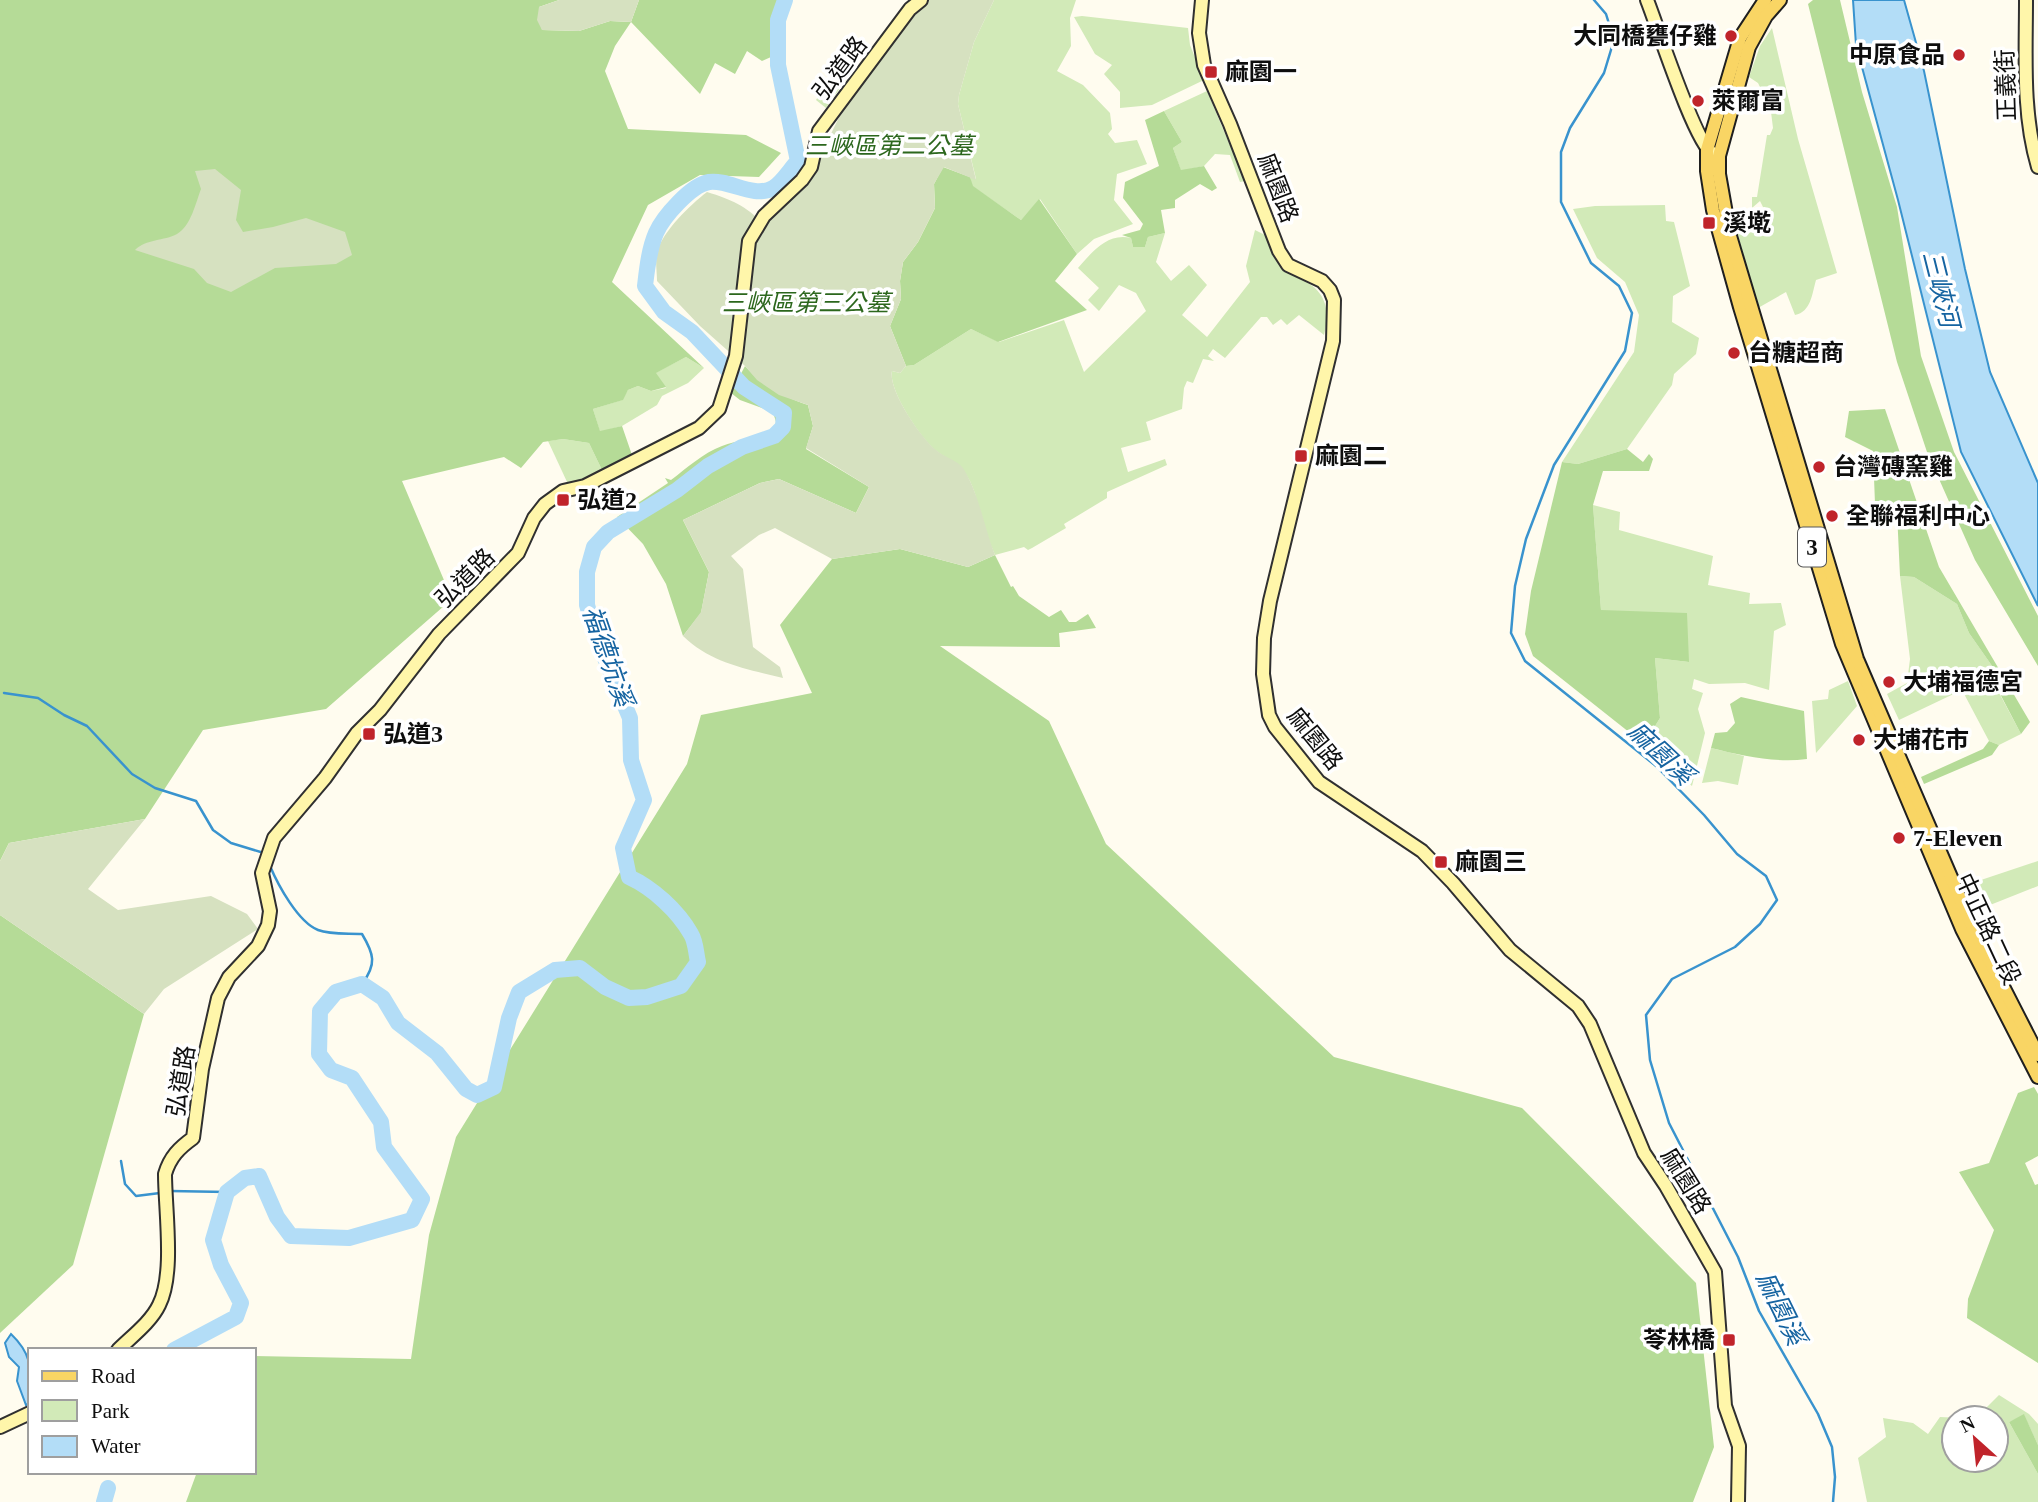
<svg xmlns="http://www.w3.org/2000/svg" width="2038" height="1502" font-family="'Times New Roman','Noto Sans TC',serif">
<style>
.green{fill:#d2eab8}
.forest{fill:#b5db97}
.cemetery{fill:#d6e1c0}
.water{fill:#b3ddf7;stroke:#3993ce;stroke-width:2}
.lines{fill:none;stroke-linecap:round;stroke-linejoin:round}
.stream{stroke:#3993ce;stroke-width:2.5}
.river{stroke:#b3ddf7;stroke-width:16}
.secondary-casing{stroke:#303030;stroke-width:16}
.primary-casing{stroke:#1f1f1f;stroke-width:16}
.secondary{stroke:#fff6aa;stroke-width:12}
.primary{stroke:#f9d564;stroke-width:12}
.poi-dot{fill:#c0242b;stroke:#fff;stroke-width:2.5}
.labels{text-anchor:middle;stroke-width:7;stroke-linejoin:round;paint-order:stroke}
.shield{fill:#fff;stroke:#565656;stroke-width:2}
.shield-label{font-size:23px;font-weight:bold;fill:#0e0e0e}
.poi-label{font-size:24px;font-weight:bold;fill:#0e0e0e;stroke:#fff;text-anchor:start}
.street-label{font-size:24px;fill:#0e0e0e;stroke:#fff}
.park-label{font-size:24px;font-style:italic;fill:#2c671d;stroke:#fff}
.water-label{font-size:26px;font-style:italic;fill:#1664a1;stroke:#fff}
</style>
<rect width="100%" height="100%" fill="#fffcef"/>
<g class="green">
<polygon points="994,0 1076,0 1070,18 1071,46 1057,71 1083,85 1110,113 1112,129 1108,134 1115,143 1137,140 1147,164 1117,174 1114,200 1133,224 1094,239 1077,254 1040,199 1021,220 972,186 970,177 976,179 958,104 959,95 974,42"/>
<polygon points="1082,16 1188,28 1190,45 1204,80 1152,105 1120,108 1120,92 1104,74 1112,65 1095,54 1074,17"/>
<path d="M 1772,28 L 1798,139 L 1837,273 L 1816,280 C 1812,294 1811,312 1795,315 L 1786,292 L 1758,308 L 1735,224 L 1750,229 L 1757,226 L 1764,209 L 1760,201 L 1752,208 L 1752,197 L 1757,197 L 1767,135 L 1770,135 L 1773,128 L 1771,112 L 1760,105 L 1758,95 L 1761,89 L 1758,83 L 1749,77 L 1760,46 Z"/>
<polygon points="845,54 857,64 826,108 816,100"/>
<polygon points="1207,91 1245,181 1240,182 1230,155 1215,154 1204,166 1181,171 1173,148 1182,142 1164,111"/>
<polygon points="1665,205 1666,221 1674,222 1690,286 1673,296 1672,322 1699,338 1696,354 1674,374 1672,385 1627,449 1578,464 1562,462 1634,352 1639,315 1625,282 1597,258 1573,209 1595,206"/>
<path d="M 1255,230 L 1265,235 L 1283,271 C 1316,283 1334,297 1324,335 L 1299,315 L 1287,325 L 1281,319 L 1273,325 L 1267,317 L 1261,317 L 1225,358 L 1213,349 L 1208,356 L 1214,361 L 1203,359 L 1193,383 L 1187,381 L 1184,388 L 1182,409 L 1146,422 L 1151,440 L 1121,448 L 1128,472 L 1165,459 L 1167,465 L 1107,492 L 1107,498 L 1064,524 L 1066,528 L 1032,548 L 1028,550 L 1024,547 L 995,555 C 991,545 986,535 983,524 C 978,508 976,488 965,473 C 957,462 945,458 935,450 C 920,437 888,390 892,371 L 900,373 L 906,366 L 914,365 L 971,329 L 999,342 L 1064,320 L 1084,372 L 1146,311 L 1136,293 L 1119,285 L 1099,311 L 1088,300 L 1099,288 L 1078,268 C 1092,252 1108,232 1131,238 L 1133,247 L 1145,247 L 1148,237 L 1165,233 L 1156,262 L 1171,281 L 1189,265 L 1207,285 L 1182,315 L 1207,337 L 1250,282 L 1246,266 Z"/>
<polygon points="686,357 704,368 688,383 662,396 657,405 622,426 600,432 593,409 622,400 628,390 638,386 651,391 666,388 655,373"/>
<polygon points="563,439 589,443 602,470 586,479 568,484 548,441"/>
<polygon points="1593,505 1620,512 1619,530 1713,556 1708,585 1750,593 1749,604 1781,603 1786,625 1774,631 1769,690 1745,683 1709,684 1694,679 1692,689 1703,693 1698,709 1705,733 1692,786 1644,744 1660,718 1655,658 1689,662 1601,610"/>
<polygon points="1900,576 1914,577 1957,604 1969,633 1997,673 1997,689 2021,734 1999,745 1989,741 1962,690 1899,720 1887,694 1907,683 1910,659"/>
<polygon points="1848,681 1857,706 1816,753 1812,701 1828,699 1829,690"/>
<polygon points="1711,748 1744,756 1738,785 1718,781 1702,783"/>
<polygon points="2038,861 2038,886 1975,911 1966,885"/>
<polygon points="1999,1395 2029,1414 2038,1424 2038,1445 2024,1415 2009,1422 2038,1474 2038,1502 1867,1502 1858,1458 1886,1437 1883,1418 1913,1423 1928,1434 1940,1417 1961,1418 1954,1418 1954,1460 1996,1460 1996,1418 1976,1418"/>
</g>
<g class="forest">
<polygon points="0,0 559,0 539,7 542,30 579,31 610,21 631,22 639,0 778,0 771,17 771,57 762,61 747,51 735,74 715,63 700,94 631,22 615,46 605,71 628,129 746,135 781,153 759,177 700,175 648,205 612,282 704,368 686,357 656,373 666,387 651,391 638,386 628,390 623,400 593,409 600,431 622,426 632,455 602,470 589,443 563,439 543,442 521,468 504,457 402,481 452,599 326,709 203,730 145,819 9,843 0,861"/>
<polygon points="1813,0 1840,0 1862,92 1897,207 1921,356 1954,452 2038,616 2038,666 1975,560 1927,452 1897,362 1808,4"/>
<polygon points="1164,111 1182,142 1173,148 1181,170 1204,166 1217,188 1212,191 1200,184 1175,200 1175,208 1161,210 1165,233 1148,237 1145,247 1133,247 1131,238 1122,235 1140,230 1143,224 1123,198 1125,182 1159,166 1145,120"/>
<polygon points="943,167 970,177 973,186 1021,220 1039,199 1077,254 1055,281 1087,310 998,342 971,329 914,365 906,366 890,326 901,299 900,281 903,262 918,242 935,208 934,184"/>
<path d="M 745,366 C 763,387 782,396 808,405 L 813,426 L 806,449 L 869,487 L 856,513 L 779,479 L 760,483 L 683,520 L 709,572 L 701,613 L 683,636 L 666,584 L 643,544 L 617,517 L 668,483 L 665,478 L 671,480 C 687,468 703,453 722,446 C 741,439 755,441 774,429 L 776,422 L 773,412 L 740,400 L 731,393 Z"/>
<polygon points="1885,409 1939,567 2030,722 2021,734 1997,688 1997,673 1969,633 1957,604 1914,577 1900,576 1897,512 1875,504 1873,451 1845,437 1849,411"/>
<polygon points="1627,449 1643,462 1649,454 1653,459 1649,471 1603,471 1593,505 1601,610 1687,613 1689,662 1655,658 1660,718 1644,744 1533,656 1525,634 1531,591 1562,462 1578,464"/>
<polygon points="900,549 968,567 995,555 1011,587 1013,586 1019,596 1049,617 1061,610 1069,622 1076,622 1088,614 1096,628 1059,633 1060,647 940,646 1049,721 1106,844 1334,1057 1522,1108 1696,1283 1714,1447 1693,1502 186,1502 197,1472 254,1472 254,1356 411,1359 429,1235 456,1137 687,764 701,715 812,693 780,625 832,559"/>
<path d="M 1741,697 L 1804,711 L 1807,759 C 1775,763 1743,756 1711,748 L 1715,733 L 1727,732 L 1735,723 L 1730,704 Z"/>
<polygon points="1989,741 1999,745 1992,755 1924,784 1921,777 1983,749"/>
<polygon points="0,915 144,1014 73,1265 0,1333"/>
<polygon points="2034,1087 2038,1094 2038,1156 2025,1163 2035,1185 2038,1184 2038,1363 1967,1318 1968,1299 1994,1230 1959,1172 1989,1163 2018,1093"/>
<polygon points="2024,1414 2038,1445 2038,1474 2009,1422"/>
</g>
<g class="cemetery">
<polygon points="559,0 639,0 631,22 610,21 579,31 542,30 537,20 539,7"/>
<path d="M 927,0 L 994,0 L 974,42 L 959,95 L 958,104 L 976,180 L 944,167 L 934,184 L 935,208 L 918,242 L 903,262 L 900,281 L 901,299 L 890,326 L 906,366 L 900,373 L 892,371 C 888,390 921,438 936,450 C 944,457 957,460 963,468 C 979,493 984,527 995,555 L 968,567 L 900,549 L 832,559 L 775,528 L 759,535 L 731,556 L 743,569 L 753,647 L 780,667 L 783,678 C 746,669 711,663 683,636 L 701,612 L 709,572 L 683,520 L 760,483 L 779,479 L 856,513 L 869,487 L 806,448 L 813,426 L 808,405 L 779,395 L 757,380 L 745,366 L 700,326 L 657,281 C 657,272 655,260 657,252 C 663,231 690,205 707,192 C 733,200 746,206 766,226 L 771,216 L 806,185 L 845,105 Z"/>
<path d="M 215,169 L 241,190 L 236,220 L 243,232 L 273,227 L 306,218 L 345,232 L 352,255 L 336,264 L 275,268 L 231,292 L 207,283 L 194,269 L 135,250 C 146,239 164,241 177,234 C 191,226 196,202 201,189 L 195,171 Z"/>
<polygon points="145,819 88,889 118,910 211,896 247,914 258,929 164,989 144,1014 0,915 0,861 9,843"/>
</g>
<g class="water">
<polygon points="1853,0 1904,0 1924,71 1965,269 1990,372 2038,483 2038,606 1961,452 1898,200 1856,45"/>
<path d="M 11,1334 C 35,1357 30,1372 30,1403 L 26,1405 L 17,1381 L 19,1367 L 9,1357 L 5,1343 Z"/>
</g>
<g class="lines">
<g class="stream">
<polyline points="1594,0 1606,14 1614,40 1604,73 1570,128 1561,152 1561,202 1591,263 1619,286 1632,313 1625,351 1554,465 1526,539 1515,586 1511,633 1525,661 1656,766 1704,815 1737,854 1766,876 1777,900 1760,924 1735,947 1672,979 1646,1015 1650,1060 1669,1123 1738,1257 1759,1311 1818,1414 1832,1447 1835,1477 1833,1502"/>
<polyline points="4,693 38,698 64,715 87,726 132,774 155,788 196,801 213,830 231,843 264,853"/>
<path d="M 270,866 C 278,885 298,922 318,930 C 331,935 348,933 362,934 C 374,954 377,964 362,984"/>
<polyline points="121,1161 125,1184 136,1196 160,1193"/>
<polyline points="170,1191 227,1192"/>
</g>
<g class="river">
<path d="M 174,1350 L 236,1317 L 241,1303 L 221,1265 L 213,1240 L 227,1192 L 245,1178 L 259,1176 L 277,1217 L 291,1236 L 349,1238 L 412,1220 L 422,1199 L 384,1147 L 381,1122 L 352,1078 L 331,1070 L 319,1054 L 320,1011 L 336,992 L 362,984 L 383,998 L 398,1023 L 437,1053 L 466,1089 L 477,1095 L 494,1087 L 509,1018 L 519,992 L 555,970 L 580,968 L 605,987 L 629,998 L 647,997 L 681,986 L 698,962 C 696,954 696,942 691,934 C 678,911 653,888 629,877 L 623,848 L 644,800 L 631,760 L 630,718 L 597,639 L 587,605 L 587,572 L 594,547 L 608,532 L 677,490 L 708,466 L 742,447 L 774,436 L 783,427 L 784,413 L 744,387 L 692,332 L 664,312 L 645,286 C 647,269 649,249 656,233 C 663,217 691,185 709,182 C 729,179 753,199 773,188 C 782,183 791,168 798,161 L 778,65 L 778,20 L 785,0"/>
<polyline points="104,1502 108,1488"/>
</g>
<g class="secondary-casing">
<g id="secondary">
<polyline points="1202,0 1199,33 1204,65 1230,124 1279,251 1288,265 1322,281 1330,290 1334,300 1333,341 1270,601 1264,638 1263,674 1269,715 1275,727 1319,782 1422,851 1453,883 1510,950 1578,1006 1590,1024 1644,1153 1666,1186 1715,1272 1725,1406 1739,1446 1738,1502"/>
<path d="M 1647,0 C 1657,25 1695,143 1712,153"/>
<path d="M 2026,0 C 2026,56 2022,113 2038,167"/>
<path d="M 118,1350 C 131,1337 151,1322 159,1305 C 175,1274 165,1210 165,1174 C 170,1157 179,1148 193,1138 L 202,1069 L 218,998 L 229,977 L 258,946 L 268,925 L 270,911 L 262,873 L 274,838 L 325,778 L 357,733 L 380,710 L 439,634 L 518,553 L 534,518 L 545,504 L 563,491 L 585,486 L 699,428 L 719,409 L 736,356 L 749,241 L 764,216 L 802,180 L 811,167 L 819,131 L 910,9 L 921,0"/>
<polyline points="0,1427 30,1413"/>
</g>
</g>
<g class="primary-casing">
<g id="primary">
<polyline points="1765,0 1740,38 1707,150 1707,171 1713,210 1740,307 1842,644 1962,929 2038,1077"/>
<polyline points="1780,0 1766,16 1749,47 1719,156 1719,174 1730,236 1857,659 1972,926 2038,1055"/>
</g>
</g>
<use href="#secondary" class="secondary"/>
<use href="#primary" class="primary"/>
</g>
<g class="poi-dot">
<circle cx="1731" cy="36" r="7"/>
<circle cx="1959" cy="55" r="7"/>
<rect x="1204" y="65" width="14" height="14" rx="3.5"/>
<circle cx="1698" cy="101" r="7"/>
<rect x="1702" y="216" width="14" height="14" rx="3.5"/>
<circle cx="1734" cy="353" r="7"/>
<rect x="1294" y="449" width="14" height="14" rx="3.5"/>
<circle cx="1819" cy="467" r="7"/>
<rect x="556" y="493" width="14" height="14" rx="3.5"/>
<circle cx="1832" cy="516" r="7"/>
<circle cx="1889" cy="682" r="7"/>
<rect x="362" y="727" width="14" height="14" rx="3.5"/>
<circle cx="1859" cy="740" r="7"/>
<circle cx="1899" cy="838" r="7"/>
<rect x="1434" y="855" width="14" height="14" rx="3.5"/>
<rect x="1722" y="1333" width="14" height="14" rx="3.5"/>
</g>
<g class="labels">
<rect class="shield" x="1798" y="527.5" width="28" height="39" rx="5"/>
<g class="shield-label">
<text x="1812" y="555">3</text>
</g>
<g class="poi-label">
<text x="1717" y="44" text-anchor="end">大同橋甕仔雞</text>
<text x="1945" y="63" text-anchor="end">中原食品</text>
<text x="1225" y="80">麻園一</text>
<text x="1712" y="109">萊爾富</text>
<text x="1723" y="231">溪墘</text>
<text x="1748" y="361">台糖超商</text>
<text x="1315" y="464">麻園二</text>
<text x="1833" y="475">台灣磚窯雞</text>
<text x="577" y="508">弘道2</text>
<text x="1846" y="524">全聯福利中心</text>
<text x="1903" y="690">大埔福德宮</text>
<text x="383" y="742">弘道3</text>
<text x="1873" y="748">大埔花市</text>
<text x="1913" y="846">7-Eleven</text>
<text x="1455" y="870">麻園三</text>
<text x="1715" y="1348" text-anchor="end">苓林橋</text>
</g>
<g class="street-label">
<text transform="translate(840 68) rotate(-53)" y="8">弘道路</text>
<text transform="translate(2006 85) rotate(-92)" y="8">正義街</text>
<text transform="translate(1278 188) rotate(69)" y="8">麻園路</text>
<text transform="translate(465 578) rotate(-45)" y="8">弘道路</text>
<text transform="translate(1315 739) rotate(51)" y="8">麻園路</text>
<text transform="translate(1988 929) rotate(65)" y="8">中正路二段</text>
<text transform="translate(181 1081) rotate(-81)" y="8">弘道路</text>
<text transform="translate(1686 1181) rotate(58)" y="8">麻園路</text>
</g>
<g class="park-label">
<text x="889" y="154">三峽區第二公墓</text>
<text x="806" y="311">三峽區第三公墓</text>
</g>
<g class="water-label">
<text transform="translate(1941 289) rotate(76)" y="9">三峽河</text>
<text transform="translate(608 656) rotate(71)" y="9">福德坑溪</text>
<text transform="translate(1661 753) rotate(43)" y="9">麻園溪</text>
<text transform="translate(1781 1308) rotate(64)" y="9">麻園溪</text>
</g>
</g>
<rect x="28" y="1348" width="228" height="126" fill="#ffffff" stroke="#9f9f9f" stroke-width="2"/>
<rect x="42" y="1371" width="35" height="10" fill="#f9d564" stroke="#9f9f9f" stroke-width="2"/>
<text x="91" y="1383" font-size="21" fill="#0e0e0e">Road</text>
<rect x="42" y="1400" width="35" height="21" fill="#d2eab8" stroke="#9f9f9f" stroke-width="2"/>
<text x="91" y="1418" font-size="21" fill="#0e0e0e">Park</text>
<rect x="42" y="1436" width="35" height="21" fill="#b3ddf7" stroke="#9f9f9f" stroke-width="2"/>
<text x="91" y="1453" font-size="21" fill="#0e0e0e">Water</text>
<g transform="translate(1975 1439) rotate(333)"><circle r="33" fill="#ffffff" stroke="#9f9f9f" stroke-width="2"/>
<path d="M0-5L12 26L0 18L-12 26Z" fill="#c0242b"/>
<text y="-10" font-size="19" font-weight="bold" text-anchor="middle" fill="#0e0e0e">N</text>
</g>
</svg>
